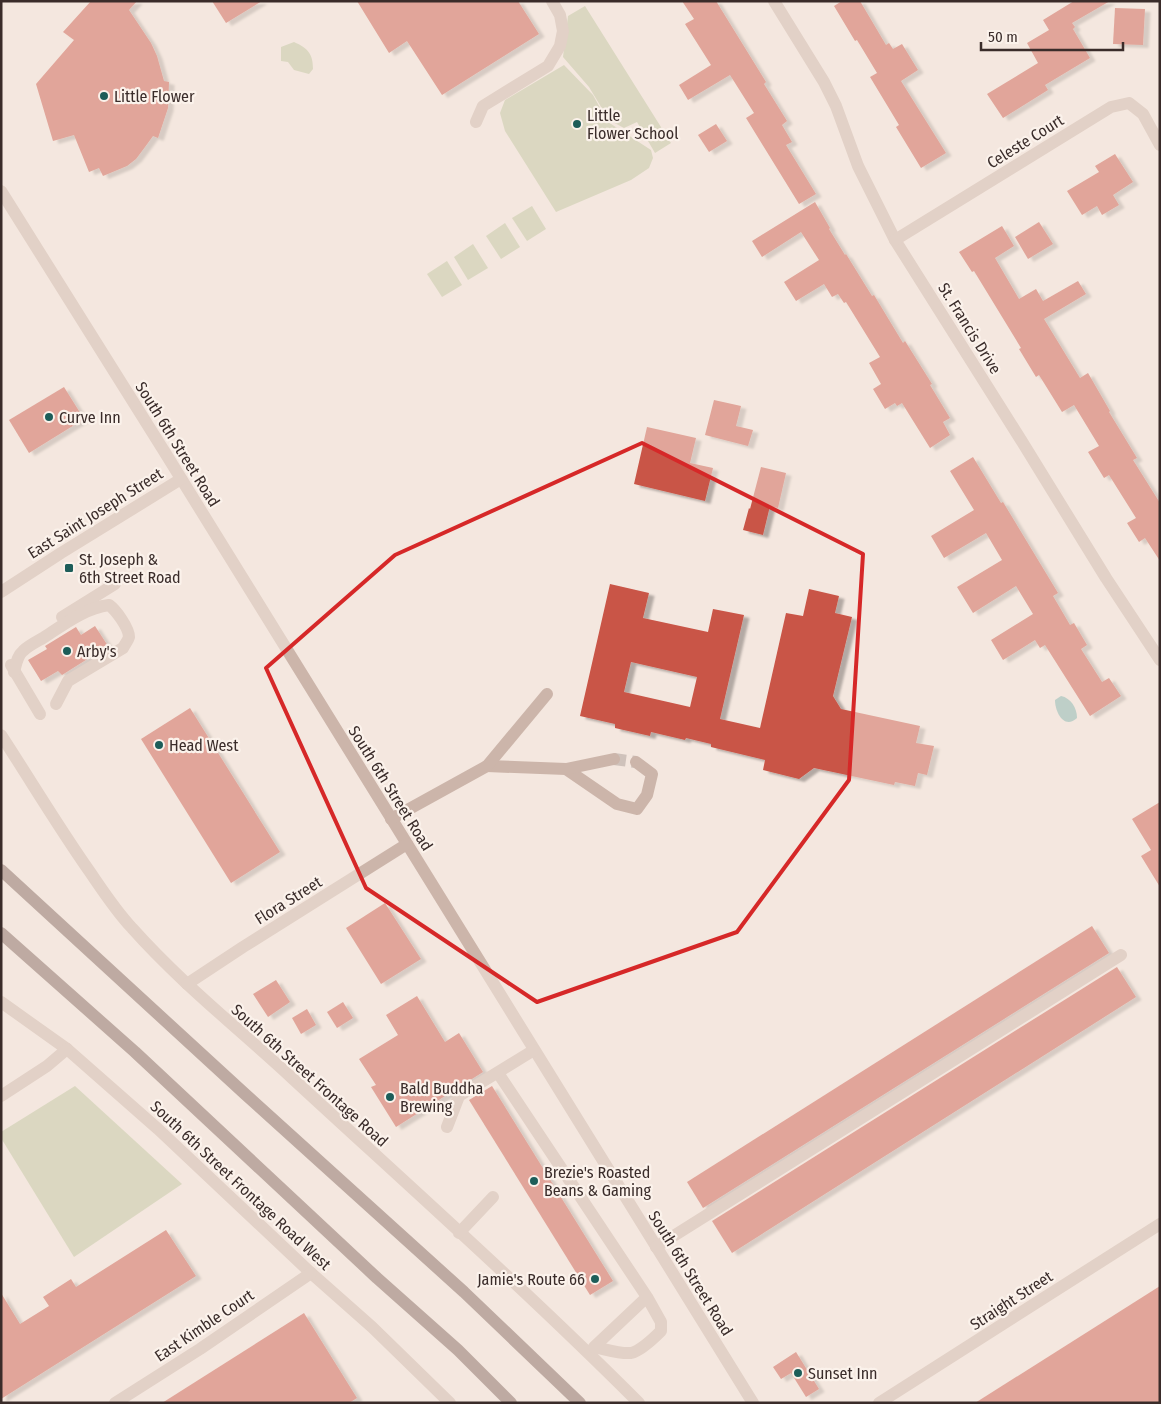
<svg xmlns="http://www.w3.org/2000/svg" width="1161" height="1404" font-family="'Fira Sans Condensed',sans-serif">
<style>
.green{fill:#bcc49e}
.water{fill:#7cb2ad}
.building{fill:#c95547;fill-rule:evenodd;filter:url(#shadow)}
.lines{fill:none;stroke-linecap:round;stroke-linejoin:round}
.minor-tunnel{stroke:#cfc2bb;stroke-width:12;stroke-dasharray:12 6;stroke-linecap:butt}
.minor{stroke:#ccb5aa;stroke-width:12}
.major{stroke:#7c615a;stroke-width:12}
.marked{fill:none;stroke:#d62828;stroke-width:4;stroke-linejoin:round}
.poi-dot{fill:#1d5d59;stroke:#fbf2eb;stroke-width:2}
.labels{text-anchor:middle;stroke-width:4.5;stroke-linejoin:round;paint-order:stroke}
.poi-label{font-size:16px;fill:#3a2c2a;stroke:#fbf2eb;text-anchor:start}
.street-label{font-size:16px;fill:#3a2c2a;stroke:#fbf2eb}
</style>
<defs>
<filter id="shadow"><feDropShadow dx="5.5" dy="3" stdDeviation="1" flood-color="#0004"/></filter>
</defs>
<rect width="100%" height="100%" fill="#f4e7df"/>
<g class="green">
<polygon points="585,6 671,143 655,153 637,122 624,128 609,120 589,87 563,57 568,16"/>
<path d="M 294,42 C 308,48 313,54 313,69 L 309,74 L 294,70 L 288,62 L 281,61 L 281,47 Z"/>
<polygon points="564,65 593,95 608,122 651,150 653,158 649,168 631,180 556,212 505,131 500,113 505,100"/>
<polygon points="532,206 546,229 527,241 512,218"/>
<polygon points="505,223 520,247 501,259 486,236"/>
<polygon points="473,244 488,268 468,280 454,257"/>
<polygon points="447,261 462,285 442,297 427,274"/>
<polygon points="75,1086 182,1184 74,1257 1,1138 1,1132"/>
</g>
<path class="water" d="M 1061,696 C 1071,698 1077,708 1077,718 C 1064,730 1055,712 1055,700 Z"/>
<g class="building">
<polygon points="91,1 137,1 129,10 151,43 157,56 164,81 169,82 168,108 158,138 153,136 145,147 136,159 127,166 103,176 99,168 89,172 74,135 53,141 36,84 74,40 63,32"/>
<polygon points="212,1 262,1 226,23"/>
<polygon points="357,1 518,1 539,34 442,95 407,41 389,53"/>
<polygon points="682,1 716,1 766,82 764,84 787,121 782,125 792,142 786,145 816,194 799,204 746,118 754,113 730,75 688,100 679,85 711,65 685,24 694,19"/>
<polygon points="842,1 860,1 886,45 889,43 893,49 902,44 918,70 901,81 946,153 921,168 896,127 899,125 870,77 877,73 857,40 855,41 834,6"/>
<polygon points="1074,1 1110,1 1072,23 1075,27 1073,29 1090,58 1045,85 1048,90 1003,118 987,94 1038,63 1027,43 1049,30 1043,20"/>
<polygon points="1115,8 1145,9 1143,45 1113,44"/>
<polygon points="716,124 727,141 709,152 698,135"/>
<polygon points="1115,154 1133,182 1113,195 1119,205 1102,215 1097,206 1082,215 1067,191 1099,172 1095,166"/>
<polygon points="815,202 830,228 829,229 845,255 846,254 872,296 874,295 903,343 905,341 932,384 930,385 950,418 943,422 950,435 930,448 902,403 897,406 895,403 885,409 873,389 881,384 869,363 880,357 846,302 844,303 838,294 832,297 824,284 796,301 784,282 819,260 801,232 762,257 752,241"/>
<polygon points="1039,222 1053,244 1028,259 1015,237"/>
<polygon points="1002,226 1014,246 995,258 1019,299 1036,289 1043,301 1078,281 1086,294 1044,319 1080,378 1088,373 1110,411 1109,412 1137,458 1133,460 1160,503 1160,561 1145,538 1139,542 1127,523 1136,518 1109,475 1104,478 1088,452 1099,446 1074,405 1062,412 1039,375 1036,377 1019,349 1021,348 974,271 972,272 959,252"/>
<polygon points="64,387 84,419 29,453 9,420"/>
<polygon points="714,400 741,406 736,426 753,430 748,446 705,435"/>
<polygon points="647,427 696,438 690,463 713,468 705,501 634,484"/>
<polygon points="973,457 1001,503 1003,502 1058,593 1053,596 1070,625 1074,623 1087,645 1081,649 1102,682 1109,678 1121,696 1090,716 1045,645 1040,648 1035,640 1003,660 991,640 1033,614 1016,586 973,613 957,587 1002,560 986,533 944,558 931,536 974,510 950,471"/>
<polygon points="761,467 786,473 778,508 770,506 763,535 743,530 749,508 750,509"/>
<path d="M 610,584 L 649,593 L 643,618 L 708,632 L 713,609 L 744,615 L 720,719 L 760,728 L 786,613 L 803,616 L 809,589 L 839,596 L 835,613 L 852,617 L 833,696 L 841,709 L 920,726 L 916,743 L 934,746 L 927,775 L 918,773 L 915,786 L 895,782 L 894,785 L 814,768 L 799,779 L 763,770 L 765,760 L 711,747 L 711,744 L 686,738 L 685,740 L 651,732 L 650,736 L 615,728 L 615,724 L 580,716 ZM 631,662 L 697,677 L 690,707 L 624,692 Z"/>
<polygon points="95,626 108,646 62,675 58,671 41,681 28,660 47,649 45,646 76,627 81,635"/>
<polygon points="190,708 280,852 231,883 141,739"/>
<polygon points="1160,802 1160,887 1141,856 1151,850 1132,819"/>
<polygon points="385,903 421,959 381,984 346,928"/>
<polygon points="1092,926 1109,953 703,1208 687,1182"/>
<polygon points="1117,967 1136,997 732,1253 712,1221"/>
<polygon points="276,980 290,1002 268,1017 253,994"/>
<polygon points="417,996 445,1042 459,1033 483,1072 396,1127 371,1087 376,1085 359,1059 398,1035 386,1015"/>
<polygon points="343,1002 353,1018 337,1028 327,1012"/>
<polygon points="307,1009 316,1025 301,1034 292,1018"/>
<polygon points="492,1086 613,1281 590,1295 469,1100"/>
<polygon points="166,1230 196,1276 1,1399 1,1293 20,1324 49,1306 43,1297 71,1279 76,1287"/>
<polygon points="1160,1286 1160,1403 975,1403"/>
<polygon points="304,1313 357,1398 349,1403 162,1403"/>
<polygon points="796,1352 819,1389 806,1397 791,1373 781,1379 773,1367"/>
</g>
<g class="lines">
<polyline class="minor-tunnel" points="614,759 636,762"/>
<g class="minor">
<polyline points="774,1 824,82 836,106 858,166 895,240 1021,440 1106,578 1160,660"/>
<polyline points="476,122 483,106 548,66 560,46 563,31 560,15 552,1"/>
<polyline points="1,191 164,451 753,1403"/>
<polyline points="895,240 1111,107 1129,103 1143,114 1160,145"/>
<polyline points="1,592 61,553 181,479"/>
<polyline points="62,617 115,584"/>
<polyline points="11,665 40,714"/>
<path d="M 14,672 C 16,665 17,656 23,651 C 28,646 36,642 43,638 C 63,625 85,608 109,605 C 116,610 129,628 129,637 C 128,641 125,644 123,648 L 68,681 L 56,704"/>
<path d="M 1,735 C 31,781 59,828 90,872 C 103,891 116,911 132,928 C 181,983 238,1028 292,1078 C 408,1185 527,1291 639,1403"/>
<polyline points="487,766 566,769 617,804 637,809 647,795 652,774 636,762"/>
<polyline points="566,769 614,759"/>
<polyline points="391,819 487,766 547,694"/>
<polyline points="187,984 243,947 407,844"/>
<polyline points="1,1002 67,1049 158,1129 311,1273 372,1327 450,1403"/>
<path d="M 498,1073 L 647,1297 L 661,1322 L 661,1331 C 654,1338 640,1351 631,1353 C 619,1354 605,1349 594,1347 L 647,1297"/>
<polyline points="1,1096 47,1066 67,1049"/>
<polyline points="447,1127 459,1096 534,1050"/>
<polyline points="459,1233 493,1197"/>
<polyline points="656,1247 1121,955"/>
<polyline points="115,1403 200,1349 311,1273"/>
<polyline points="879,1403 1160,1224"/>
</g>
<g class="major">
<polyline points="1,870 245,1094 464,1292 580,1403"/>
<polyline points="1,933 135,1052 377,1278 458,1350 511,1403"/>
</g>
</g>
<path d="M0 0H1161V1404H0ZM 642,443 L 863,554 L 849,780 L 737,932 L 537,1002 L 366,888 L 266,668 L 395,555 Z" fill="#f4e7df" fill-opacity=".55" fill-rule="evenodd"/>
<path class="marked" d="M 642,443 L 863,554 L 849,780 L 737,932 L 537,1002 L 366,888 L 266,668 L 395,555 Z"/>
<g class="poi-dot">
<circle cx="104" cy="96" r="5"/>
<circle cx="577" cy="124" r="5"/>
<circle cx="49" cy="417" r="5"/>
<rect x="64" y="563" width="10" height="10" rx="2.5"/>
<circle cx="67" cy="651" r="5"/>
<circle cx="159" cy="745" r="5"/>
<circle cx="390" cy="1097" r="5"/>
<circle cx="534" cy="1181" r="5"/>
<circle cx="595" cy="1279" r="5"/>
<circle cx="798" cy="1373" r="5"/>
</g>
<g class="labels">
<g class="poi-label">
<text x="114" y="102">Little Flower</text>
<text x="587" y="121">Little<tspan x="587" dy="18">Flower School</tspan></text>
<text x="59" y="423">Curve Inn</text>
<text x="79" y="565">St. Joseph &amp;<tspan x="79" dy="18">6th Street Road</tspan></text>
<text x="77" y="657">Arby's</text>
<text x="169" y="751">Head West</text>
<text x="400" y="1094">Bald Buddha<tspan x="400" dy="18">Brewing</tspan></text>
<text x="544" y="1178">Brezie's Roasted<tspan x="544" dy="18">Beans &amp; Gaming</tspan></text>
<text x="585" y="1285" text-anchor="end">Jamie's Route 66</text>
<text x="808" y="1379">Sunset Inn</text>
</g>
<g class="street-label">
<text transform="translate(1025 141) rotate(-32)" y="6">Celeste Court</text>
<text transform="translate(970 328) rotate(58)" y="6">St. Francis Drive</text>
<text transform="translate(178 444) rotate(58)" y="6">South 6th Street Road</text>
<text transform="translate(95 513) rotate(-32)" y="6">East Saint Joseph Street</text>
<text transform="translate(391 788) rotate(58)" y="6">South 6th Street Road</text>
<text transform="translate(288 900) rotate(-32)" y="6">Flora Street</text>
<text transform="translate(310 1075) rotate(42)" y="6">South 6th Street Frontage Road</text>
<text transform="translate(241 1185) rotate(43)" y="6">South 6th Street Frontage Road West</text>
<text transform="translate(691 1273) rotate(58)" y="6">South 6th Street Road</text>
<text transform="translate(1011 1300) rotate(-33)" y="6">Straight Street</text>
<text transform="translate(204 1325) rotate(-34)" y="6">East Kimble Court</text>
</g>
</g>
<rect width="1161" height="1404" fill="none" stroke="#3a2c2a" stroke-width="5"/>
<path d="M981 42v8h142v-8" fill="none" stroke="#3a2c2a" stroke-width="2.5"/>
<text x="988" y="42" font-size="15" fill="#3a2c2a" stroke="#fbf2eb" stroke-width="4" paint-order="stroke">50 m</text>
</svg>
